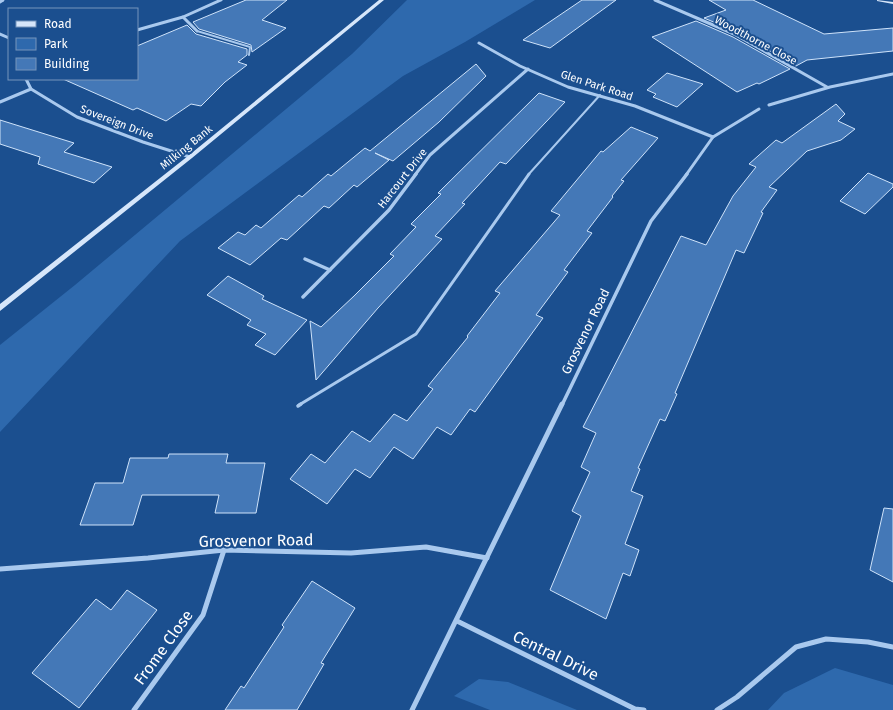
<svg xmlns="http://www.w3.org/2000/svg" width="893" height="710" font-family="'Fira Sans',sans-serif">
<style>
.green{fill:#2e69ad}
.building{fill:#4478b7;stroke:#cfe3fa}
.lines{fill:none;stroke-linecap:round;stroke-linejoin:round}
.lane-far2{stroke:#a9c9ee;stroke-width:2}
.lane-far1{stroke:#a9c9ee;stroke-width:3}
.lane{stroke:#a9c9ee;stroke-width:3.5}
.street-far2{stroke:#a9c9ee;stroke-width:3}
.street-far1{stroke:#a9c9ee;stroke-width:3.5}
.street{stroke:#a9c9ee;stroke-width:5}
.secondary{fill:#d6e6fa;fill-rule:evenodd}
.labels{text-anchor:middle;stroke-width:4;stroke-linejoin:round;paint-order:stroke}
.far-street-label{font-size:11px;fill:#fff;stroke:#1b4f8f}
.street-label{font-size:13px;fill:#fff;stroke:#1b4f8f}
.near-street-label{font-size:16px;fill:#fff;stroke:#1b4f8f}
</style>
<rect width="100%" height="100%" fill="#1b4f8f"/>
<g class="green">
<polygon points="407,0 535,0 465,42 403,76 180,241 0,432 0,345 75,285 352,54"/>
<polygon points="835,668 893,685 893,710 768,710 784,693"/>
<polygon points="479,679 508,682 577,710 490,710 454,696"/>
</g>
<g class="building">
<polygon points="246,0 287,0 262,20 286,28 252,52 251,45 199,29 193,22"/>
<polygon points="582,0 616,0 550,48 523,40"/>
<polygon points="709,0 753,0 824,34 893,28 893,51 807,60 796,66 735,31 704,18 726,10"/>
<polygon points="696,21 733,37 790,69 759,84 757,83 737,92 652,37"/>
<polygon points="187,25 196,34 247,49 247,55 238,62 247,65 225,82 201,106 191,104 166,121 137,108 133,110 63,79 137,79 137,46"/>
<polygon points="476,64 486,76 439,122 393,161 375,153 389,160 357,187 354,185 329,208 324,206 287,240 281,238 250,265 218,248 238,232 245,235 256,225 261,228 299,195 302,197 328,174 331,176 365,148 370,151"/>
<polygon points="667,73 703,84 677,107 653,97 656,94 647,90"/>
<polygon points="539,93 565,102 506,164 500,162 462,203 465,204 435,236 442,239 378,308 316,380 310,321 321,327 354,296 394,256 390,254 416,227 411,224 441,194 438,193"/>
<polygon points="836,104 845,114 838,121 855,129 841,140 807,151 769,187 777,190 761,212 763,213 744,253 736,250 675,393 677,394 665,421 660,419 638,468 640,469 631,491 643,496 625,544 639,550 630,576 623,573 606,619 550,590 581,516 572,511 590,472 581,467 596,433 583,427 681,236 706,245 733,196 756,167 749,164 776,140 782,143"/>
<polygon points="0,120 74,143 64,152 112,167 94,183 38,164 40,157 0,144"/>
<polygon points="631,127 658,138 621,180 624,181 612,196 613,197 587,231 592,233 564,270 568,272 536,315 543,318 475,412 470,409 451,435 437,427 413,459 394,447 370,478 355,469 327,504 290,479 311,454 325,463 352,431 370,442 394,414 407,421 433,389 428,386 468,337 467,336 500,293 495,291 560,215 551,211 601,151 603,152"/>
<polygon points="868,173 893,184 893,187 865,214 840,201"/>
<polygon points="228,276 264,296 262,299 307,320 275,355 255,345 266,334 247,325 251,320 207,295"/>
<polygon points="169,454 228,454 226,463 265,463 256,513 215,513 219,495 142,495 133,525 80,525 95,483 123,483 130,458 168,458"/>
<polygon points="884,508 893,509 893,582 870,570"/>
<polygon points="312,581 355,608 321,663 324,664 297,710 225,710 241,686 244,688 284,627 282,625"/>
<polygon points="127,590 157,610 79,708 32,673 96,599 111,610"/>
</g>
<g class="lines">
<g class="lane-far2">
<polyline points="197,31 250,47 249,55"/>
<polyline points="528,175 600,95"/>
</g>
<polyline class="lane-far1" points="299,405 416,334 529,174"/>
<polyline class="lane" points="298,406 301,404"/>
<g class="street-far2">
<polyline points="655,0 734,34 827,87"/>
<polyline points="0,2 3,0"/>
<polyline points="183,17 197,31"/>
<polyline points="137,30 183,17 221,0"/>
<polyline points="0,34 9,38"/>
<polyline points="479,43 520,66 568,87 635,106 713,137"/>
<polyline points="26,79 31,89 77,117 143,142 190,157"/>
<polyline points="0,102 31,89"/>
<polyline points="769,105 830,87 893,74"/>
<polyline points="415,175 430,155 528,69"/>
<polyline points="686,175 713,137 759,109"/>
</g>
<g class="street-far1">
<polyline points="305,259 330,270"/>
<polyline points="303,297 389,210 416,174"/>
<polyline points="562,405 651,221 687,174"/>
</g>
<g class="street">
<polyline points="0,569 148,558 224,550 351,553 426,547 487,558"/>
<polyline points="457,621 635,709 644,710"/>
<polyline points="134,710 203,615 224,550"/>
<polyline points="412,710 562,404"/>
<polyline points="717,710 737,697 796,647 826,639 868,642 893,647"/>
</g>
<g class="secondary">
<polygon points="379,0 384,0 192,158 0,311 0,304 188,156"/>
<polygon points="877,0 893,2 893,4 877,1"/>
</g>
</g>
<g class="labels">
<g class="far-street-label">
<text transform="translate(756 40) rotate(28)" y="4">Woodthorne Close</text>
<text transform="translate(597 85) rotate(18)" y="4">Glen Park Road</text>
<text transform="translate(117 122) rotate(21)" y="4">Sovereign Drive</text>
<text transform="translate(186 147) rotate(-39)" y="4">Milking Bank</text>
<text transform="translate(402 178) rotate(-52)" y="4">Harcourt Drive</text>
</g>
<g class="street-label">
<text transform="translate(585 331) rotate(-64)" y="5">Grosvenor Road</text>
</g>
<g class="near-street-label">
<text transform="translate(256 540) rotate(-1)" y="6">Grosvenor Road</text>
<text transform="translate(163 647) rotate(-54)" y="6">Frome Close</text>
<text transform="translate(556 655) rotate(26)" y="6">Central Drive</text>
</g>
</g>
<rect x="8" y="8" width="130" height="72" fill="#1b4f8f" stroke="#7695bc"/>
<rect x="16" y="21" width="20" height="6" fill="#d6e6fa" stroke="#7695bc"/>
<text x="44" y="28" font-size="12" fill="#ffffff">Road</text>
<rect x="16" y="38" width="20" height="12" fill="#2e69ad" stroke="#7695bc"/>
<text x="44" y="48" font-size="12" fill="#ffffff">Park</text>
<rect x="16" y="58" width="20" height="12" fill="#4478b7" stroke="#7695bc"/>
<text x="44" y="68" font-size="12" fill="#ffffff">Building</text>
</svg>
